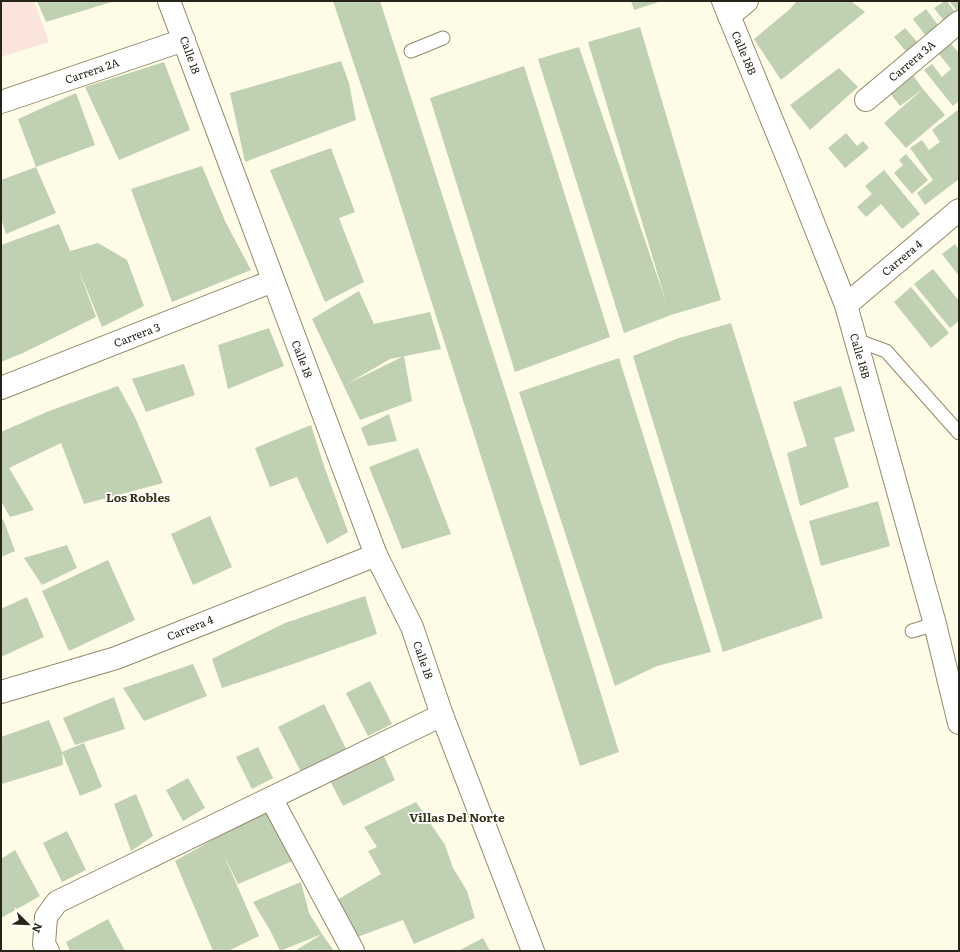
<svg xmlns="http://www.w3.org/2000/svg" width="960" height="952" font-family="Literata,serif">
<style>
.green{fill:#fbe4dc}
.building{fill:#c0d0b2}
.lines{fill:none;stroke-linecap:round;stroke-linejoin:round}
.lane-casing{stroke:#908b6c;stroke-width:15}
.street-casing{stroke:#908b6c;stroke-width:24}
.lane{stroke:#fff;stroke-width:13}
.street{stroke:#fff;stroke-width:22}
.labels{text-anchor:middle;stroke-width:3.5;stroke-linejoin:round;paint-order:stroke}
.street-label{font-size:11px;fill:#272519;stroke:#fff}
.neighbourhood-label{font-size:12px;font-weight:bold;fill:#373317;stroke:#fff}
</style>
<rect width="100%" height="100%" fill="#fefce7"/>
<polygon class="green" points="1,1 34,1 49,42 1,57"/>
<g class="building">
<polygon points="37,1 115,1 46,22"/>
<polygon points="333,1 380,1 555,546 619,752 580,766 389,169"/>
<polygon points="631,1 662,1 634,10"/>
<polygon points="797,1 851,1 865,12 781,80 754,39 789,10"/>
<polygon points="945,1 947,1 958,16 947,25 934,8"/>
<polygon points="949,1 959,1 959,13"/>
<polygon points="926,9 944,33 931,43 913,19"/>
<polygon points="640,27 721,300 671,315 624,333 538,59 579,47 666,302 588,42"/>
<polygon points="905,28 919,44 908,54 894,37"/>
<polygon points="950,43 959,53 959,101 953,106 924,70 932,64 942,77 951,69 938,53"/>
<polygon points="341,61 349,83 356,120 245,162 230,93"/>
<polygon points="164,62 190,130 119,160 85,87"/>
<polygon points="524,66 610,337 515,372 430,98"/>
<polygon points="839,68 858,87 810,130 790,105"/>
<polygon points="912,74 923,89 900,106 889,92"/>
<polygon points="923,89 945,115 906,148 884,123"/>
<polygon points="76,93 95,145 36,167 18,119"/>
<polygon points="959,109 959,179 925,205 917,193 933,180 910,148 922,140 929,150 940,142 932,130"/>
<polygon points="846,133 857,146 863,141 869,148 845,168 828,148"/>
<polygon points="331,148 355,212 339,218 364,282 325,302 270,170"/>
<polygon points="906,154 928,180 912,194 894,173 903,165 899,160"/>
<polygon points="202,166 226,223 251,270 172,302 131,189"/>
<polygon points="36,167 56,213 6,234 1,218 1,180"/>
<polygon points="884,170 920,214 902,229 881,204 866,217 857,207 872,194 865,186"/>
<polygon points="59,224 70,251 98,243 127,260 144,306 102,327 78,268 96,317 23,353 1,362 1,245"/>
<polygon points="955,244 959,250 959,276 942,254"/>
<polygon points="933,269 959,301 959,321 950,328 914,284"/>
<polygon points="911,287 949,333 931,348 894,302"/>
<polygon points="359,291 374,324 430,312 441,349 390,359 347,384 404,356 412,401 360,420 312,319"/>
<polygon points="731,323 823,618 723,652 633,356 679,338"/>
<polygon points="269,328 284,366 228,389 218,345"/>
<polygon points="619,358 711,652 657,666 615,686 519,392"/>
<polygon points="184,364 195,395 146,412 132,379"/>
<polygon points="118,386 135,417 163,483 84,504 61,443 9,468 34,510 10,517 1,501 1,432 49,411"/>
<polygon points="841,386 855,431 834,438 849,487 800,506 787,453 807,446 793,402"/>
<polygon points="389,414 397,441 368,446 361,428"/>
<polygon points="311,425 324,466 348,532 327,544 297,477 270,487 255,448"/>
<polygon points="418,448 451,534 402,549 369,467"/>
<polygon points="878,501 890,546 821,566 809,521"/>
<polygon points="210,516 232,567 193,585 171,534"/>
<polygon points="3,519 15,551 1,557 1,520"/>
<polygon points="67,545 77,568 42,585 24,558"/>
<polygon points="108,560 135,620 69,651 42,591"/>
<polygon points="365,596 377,634 296,663 222,688 212,659 285,623"/>
<polygon points="27,597 44,637 1,657 1,609"/>
<polygon points="193,664 207,696 144,721 123,688"/>
<polygon points="370,681 392,724 368,736 346,693"/>
<polygon points="114,697 125,729 75,745 63,718"/>
<polygon points="324,704 347,751 302,774 278,727"/>
<polygon points="49,720 62,752 63,765 2,784 1,780 1,737"/>
<polygon points="84,743 102,787 80,796 62,752"/>
<polygon points="258,747 273,778 252,789 236,757"/>
<polygon points="380,748 395,780 343,806 327,775"/>
<polygon points="188,778 205,808 183,821 166,790"/>
<polygon points="136,794 153,836 131,851 114,804"/>
<polygon points="416,802 445,845 453,868 467,891 475,918 414,944 403,920 352,939 337,900 381,874 368,851 377,847 364,827"/>
<polygon points="272,810 295,860 238,884 223,853 259,936 228,951 213,951 175,861 216,838"/>
<polygon points="67,831 86,870 62,882 43,843"/>
<polygon points="15,850 40,896 1,918 1,859"/>
<polygon points="301,882 309,913 322,934 334,951 295,951 322,934 280,951 270,930 253,902"/>
<polygon points="108,919 125,951 70,951 66,942"/>
<polygon points="483,938 490,951 458,951"/>
</g>
<g class="lines">
<g class="lane-casing">
<g id="lane">
<polyline points="411,51 443,38"/>
<polyline points="856,340 886,351 959,433"/>
<polyline points="912,631 935,624"/>
</g>
</g>
<g class="street-casing">
<g id="street">
<polyline points="169,1 376,555 412,627 442,715 533,951"/>
<polyline points="723,1 790,164 846,305 935,624 959,723"/>
<polyline points="729,16 747,1"/>
<polyline points="866,100 959,22"/>
<polyline points="1,102 184,40"/>
<polyline points="846,305 959,210"/>
<polyline points="1,388 273,281"/>
<polyline points="1,692 116,658 376,555"/>
<polyline points="271,798 353,951"/>
<polyline points="48,951 44,944 46,917 57,902 442,715"/>
</g>
</g>
<use href="#lane" class="lane"/>
<use href="#street" class="street"/>
</g>
<g class="labels">
<g class="street-label">
<text transform="translate(744 53) rotate(67)" y="4">Calle 18B</text>
<text transform="translate(190 55) rotate(70)" y="4">Calle 18</text>
<text transform="translate(912 61) rotate(-40)" y="4">Carrera 3A</text>
<text transform="translate(92 71) rotate(-19)" y="4">Carrera 2A</text>
<text transform="translate(902 258) rotate(-40)" y="4">Carrera 4</text>
<text transform="translate(137 335) rotate(-21)" y="4">Carrera 3</text>
<text transform="translate(860 356) rotate(74)" y="4">Calle 18B</text>
<text transform="translate(302 359) rotate(69)" y="4">Calle 18</text>
<text transform="translate(190 628) rotate(-22)" y="4">Carrera 4</text>
<text transform="translate(423 660) rotate(71)" y="4">Calle 18</text>
</g>
<g class="neighbourhood-label">
<text x="138" y="502">Los Robles</text>
<text x="457" y="822">Villas Del Norte</text>
</g>
</g>
<rect width="960" height="952" fill="none" stroke="#272519" stroke-width="4"/>
<g transform="translate(28 924) rotate(113)" stroke="#ffffff" stroke-width="3" paint-order="stroke">
<path d="M0-3L7 15L0 10L-7 15Z" fill="#272519"/>
<text y="-6" font-size="11" font-weight="bold" text-anchor="middle" fill="#272519">N</text>
</g>
</svg>
